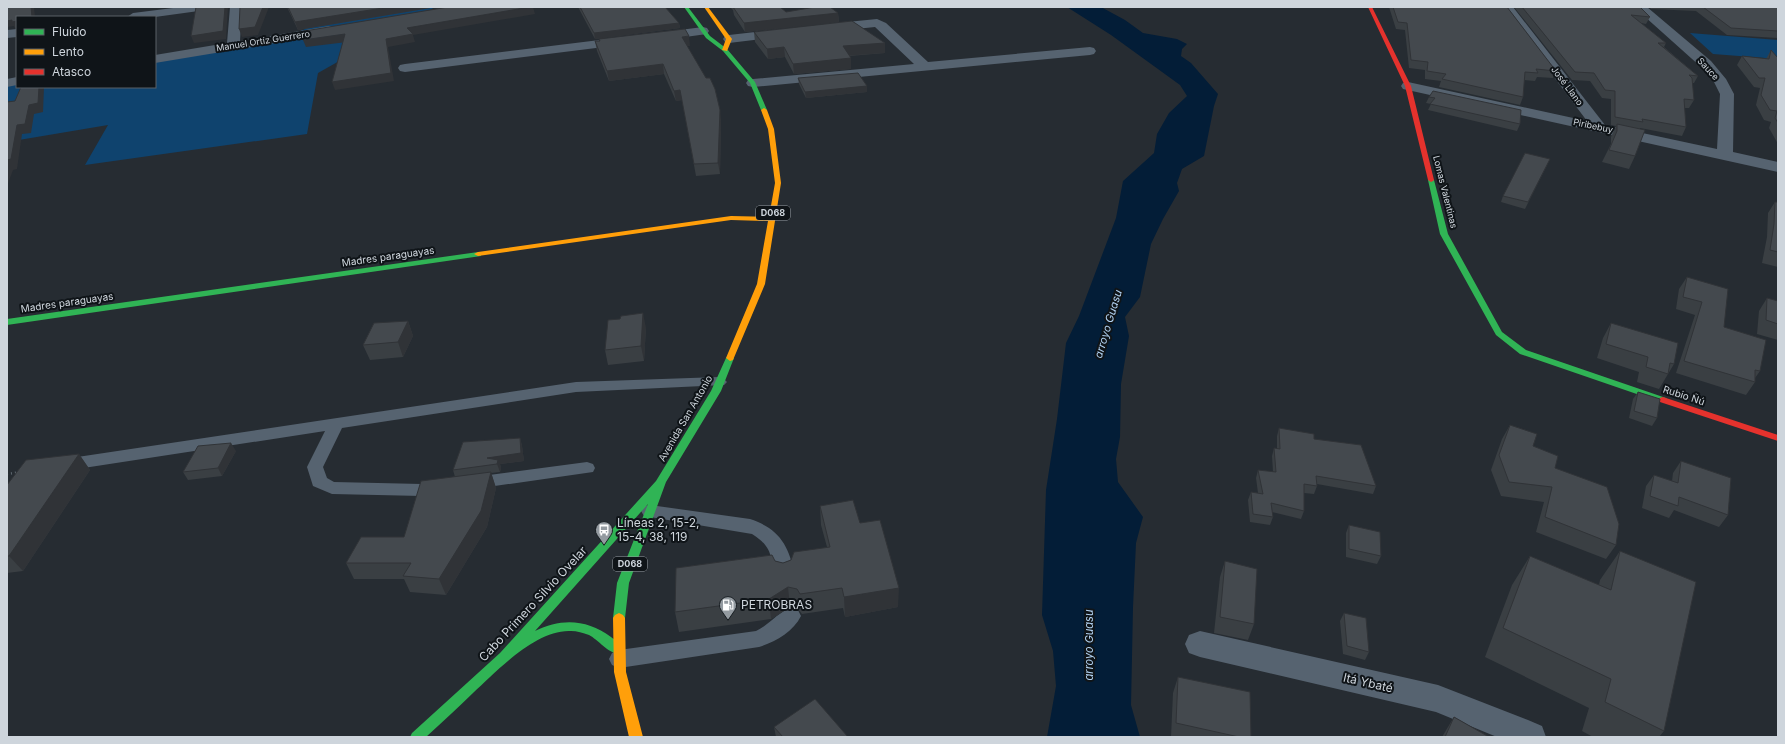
<svg xmlns="http://www.w3.org/2000/svg" width="1785" height="744" font-family="Inter,sans-serif">
<style>
.green{fill:#0f436e}
.water{fill:#031d37}
.lines{fill:none;stroke-linecap:round;stroke-linejoin:round}
.path{stroke:#5d676f;stroke-width:2.5;stroke-dasharray:1 3;stroke-linecap:butt}
.lane{fill:#566370;fill-rule:evenodd}
.street{fill:#566370;fill-rule:evenodd}
.fast{fill:#30b455;fill-rule:evenodd}
.slow{fill:#ff9f0a;fill-rule:evenodd}
.jam{fill:#e5322d;fill-rule:evenodd}
.wall{fill:#3a3f43}
.shaded-wall{fill:#303337}
.building{fill:#44494e;stroke:#303337}
.labels{text-anchor:middle;stroke-width:4;stroke-linejoin:round;paint-order:stroke}
.far-street-label{font-size:9px;fill:#ced5dc;stroke:#0f1418}
.shield{fill:#0f1418;stroke:#959ba1;stroke-width:1}
.shield-label{font-size:9px;font-weight:bold;fill:#ced5dc}
.street-label{font-size:10px;fill:#ced5dc;stroke:#0f1418}
.water-label{font-size:11px;font-style:italic;fill:#b1d1f1;stroke:#0f1418}
.near-poi-label{font-size:12px;fill:#ced5dc;stroke:#0f1418;text-anchor:start}
.near-street-label{font-size:12px;fill:#ced5dc;stroke:#0f1418}
</style>
<rect width="100%" height="100%" fill="#262c32"/>
<g class="green">
<polygon points="435,7 318,73 307,134 85,165 108,125 7,142 7,82 17,81 17,87 155,87 155,59 287,37 305,29 306,16"/>
<polygon points="1690,33 1778,40 1778,59 1713,54"/>
</g>
<polygon class="water" points="1067,7 1101,7 1125,20 1143,33 1177,39 1187,44 1182,49 1181,56 1191,63 1218,94 1214,106 1204,156 1182,169 1177,183 1179,191 1163,219 1151,244 1140,297 1125,317 1129,336 1121,384 1120,437 1116,459 1118,482 1143,517 1136,543 1133,607 1131,705 1140,737 1047,737 1056,686 1053,651 1042,615 1046,490 1057,419 1066,343 1079,316 1116,218 1123,181 1154,153 1157,134 1169,113 1187,96 1180,85 1111,35"/>
<g class="lines">
<polyline class="path" points="7,474 20,472"/>
<g class="lane">
<polygon points="719,377 724,379 727,382 724,385 576,392 342,428 323,467 327,478 334,482 422,484 439,482 445,484 448,488 445,492 422,496 332,494 313,486 307,467 325,431 64,471 58,469 56,465 58,461 64,459 576,382"/>
<polygon points="587,462 593,464 595,468 593,472 474,489 468,487 465,483 468,479 474,477"/>
<path d="M 650,505 L 750,519 C 780,529 788,545 795,574 L 792,579 L 785,581 L 778,579 C 768,559 776,549 752,534 L 644,516 L 641,511 L 644,506 Z"/>
<path d="M 791,608 L 798,610 L 801,616 C 793,632 775,642 759,647 L 619,668 L 612,665 L 609,659 L 612,653 L 619,650 L 756,631 C 769,625 778,612 791,608 Z"/>
</g>
<g class="street">
<polygon points="181,7 212,7 206,10 155,17 127,17 133,13"/>
<polygon points="230,7 242,7 240,41 329,26 333,27 335,30 333,33 329,34 155,63 155,55 227,43"/>
<polygon points="1501,7 1513,7 1605,125 1717,149 1720,94 1713,80 1701,67 1634,7 1647,7 1711,61 1726,79 1734,94 1733,152 1778,162 1778,172 1403,89 1401,86 1403,83 1408,82 1587,121"/>
<polygon points="877,19 886,23 928,62 1090,47 1094,48 1096,51 1094,54 1090,55 753,87 748,86 746,83 748,80 753,79 914,64 875,27 827,32 823,31 821,28 823,25 827,24"/>
<polygon points="703,27 707,28 709,31 707,34 656,41 652,40 650,37 652,34 656,33"/>
<polygon points="17,29 17,37 7,38 7,30"/>
<polygon points="783,29 787,30 789,33 787,36 729,43 725,42 723,39 725,36 729,35"/>
<polygon points="624,37 628,38 630,41 628,44 405,72 400,71 398,68 400,65 405,64"/>
<polygon points="17,77 17,85 7,87 7,79"/>
<polygon points="1200,631 1438,685 1528,720 1542,726 1546,737 1497,737 1436,712 1200,657 1189,653 1185,644 1189,635"/>
</g>
<g class="fast">
<polygon points="684,7 688,7 710,36 727,49 755,82 767,110 766,111 761,110 750,83 723,51 706,38"/>
<polygon points="1431,178 1434,180 1448,234 1502,332 1526,350 1666,398 1668,400 1666,402 1660,402 1520,354 1496,335 1440,234 1428,180"/>
<polygon points="478,252 481,252 481,256 7,325 7,319"/>
<path d="M 730,355 L 734,358 L 721,391 L 666,482 L 629,583 L 625,618 L 623,621 L 619,623 L 615,621 L 613,618 L 617,583 L 648,504 L 535,631 C 561,618 587,619 611,637 C 615,640 621,643 624,649 L 622,653 C 611,657 599,640 589,635 C 583,633 577,631 571,631 C 536,629 497,671 473,693 C 458,708 442,722 426,737 L 410,737 L 412,733 L 500,653 L 656,481 L 711,391 L 726,358 Z"/>
</g>
<g class="slow">
<polygon points="704,7 708,7 732,39 727,51 722,50 726,39"/>
<polygon points="764,108 767,110 774,129 781,183 765,284 733,360 730,361 726,358 757,284 768,221 731,220 478,256 474,254 478,252 731,216 769,217 775,183 768,129 761,110"/>
<polygon points="619,613 623,615 625,618 626,672 643,737 629,737 614,672 613,618 615,615"/>
</g>
<g class="jam">
<polygon points="1368,7 1372,7 1411,86 1434,180 1433,181 1431,182 1428,180 1405,86"/>
<polygon points="1663,397 1778,435 1778,441 1660,402 1658,400 1660,398"/>
</g>
</g>
<g class="wall">
<polygon points="287,7 436,7 298,30"/>
<polygon points="578,7 665,7 679,23 680,28 595,39"/>
<polygon points="730,7 780,7 786,12 838,13 839,22 745,32 734,15 733,10"/>
<polygon points="1389,7 1507,7 1556,71 1553,78 1537,77 1535,81 1524,80 1523,97 1520,105 1439,87 1441,81 1425,79 1425,70 1409,68 1405,30 1396,29"/>
<polygon points="1514,7 1640,7 1650,17 1646,24 1641,23 1666,43 1664,47 1698,76 1694,83 1692,83 1694,100 1689,108 1684,108 1686,127 1682,136 1640,128 1635,156 1629,169 1602,162 1611,144 1611,137 1616,126 1611,125 1611,99 1602,98 1590,81 1572,80"/>
<polygon points="1649,7 1778,7 1778,38 1727,35 1696,11 1651,9"/>
<polygon points="754,32 885,43 885,53 849,56 851,69 794,74 785,57 768,59 755,42"/>
<polygon points="599,39 690,46 687,46 721,120 720,174 696,176 682,100 676,101 664,74 609,81 597,51 595,41 599,41"/>
<polygon points="1771,50 1778,58 1778,144 1769,128 1771,122 1764,120 1756,105 1760,88 1754,87 1737,65 1742,56 1766,59"/>
<polygon points="798,78 867,92 806,98 799,84"/>
<polygon points="1429,97 1521,110 1520,124 1517,131 1428,110 1431,104 1426,103"/>
<polygon points="1547,165 1525,209 1501,202 1503,196"/>
<polygon points="1775,202 1778,202 1778,267 1762,263 1767,237 1768,213"/>
<polygon points="1687,277 1724,327 1760,371 1755,378 1755,382 1746,395 1676,373 1695,315 1676,309 1679,289"/>
<polygon points="1767,298 1778,301 1778,340 1757,334 1759,311"/>
<polygon points="408,321 413,336 403,357 370,360 363,345"/>
<polygon points="1611,323 1674,364 1659,389 1637,382 1639,372 1597,358 1603,338"/>
<polygon points="646,328 644,361 608,365 605,350"/>
<polygon points="1638,392 1657,418 1652,426 1629,418 1633,399"/>
<polygon points="1510,425 1555,468 1616,545 1606,559 1536,532 1544,502 1501,496 1491,470 1502,439"/>
<polygon points="1279,428 1314,439 1376,486 1373,494 1317,484 1317,486 1314,494 1304,493 1304,511 1301,519 1272,512 1273,517 1270,525 1250,522 1248,500 1251,492 1258,493 1256,478 1258,470 1273,472 1272,456 1274,448 1277,449 1277,436"/>
<polygon points="520,438 522,446 524,461 500,464 501,468 500,472 491,473 496,488 487,527 446,595 410,592 404,579 354,579 346,563 404,537 455,477 453,470"/>
<polygon points="236,451 222,476 188,480 183,472"/>
<polygon points="79,454 90,470 23,571 7,573 7,485"/>
<polygon points="1681,461 1728,515 1719,527 1674,510 1669,518 1642,508 1646,486 1654,475 1672,481 1673,473"/>
<polygon points="820,506 860,523 898,607 845,617 843,608 802,614 798,609 790,607 771,619 679,632 675,612 775,561 783,563 827,547 821,525"/>
<polygon points="1349,525 1381,556 1377,564 1346,557 1346,533"/>
<polygon points="1620,551 1664,731 1659,737 1593,737 1582,731 1589,708 1485,657 1512,585 1530,556 1599,585 1600,580"/>
<polygon points="1225,561 1254,624 1248,640 1214,633 1220,577"/>
<polygon points="1344,613 1369,652 1365,660 1343,654 1340,621"/>
<polygon points="1178,677 1251,737 1171,737 1173,693"/>
<polygon points="1454,717 1489,737 1442,737"/>
<polygon points="774,727 848,737 776,737"/>
</g>
<g class="shaded-wall">
<polygon points="31,7 34,7 35,17 32,17"/>
<polygon points="225,7 228,7 226,39 194,43 191,36"/>
<polygon points="263,7 269,7 258,35 242,37 239,29"/>
<polygon points="389,7 436,7 298,30 295,22"/>
<polygon points="530,7 533,7 535,14 413,35 415,42 388,47 394,81 335,90 332,82 386,39 407,28"/>
<polygon points="838,13 839,22 745,32 744,23"/>
<polygon points="12,20 17,21 17,27 15,28 14,26 7,27 7,21"/>
<polygon points="679,23 680,28 595,39 594,33"/>
<polygon points="345,34 347,42 306,47 303,40"/>
<polygon points="689,36 690,46 683,46 682,37"/>
<polygon points="885,43 885,53 843,56 843,46"/>
<polygon points="784,47 785,57 768,59 767,49"/>
<polygon points="851,58 851,69 794,74 793,64"/>
<polygon points="663,64 664,74 609,81 607,71"/>
<polygon points="867,86 867,92 806,98 805,92"/>
<polygon points="39,87 44,87 43,112 34,114 31,133 22,134 17,169 13,170 7,186 7,161 17,125 29,105"/>
<polygon points="680,90 682,100 676,101 674,91"/>
<polygon points="720,110 721,120 720,174 718,163"/>
<polygon points="643,313 646,328 644,361 641,346"/>
<polygon points="408,321 413,336 403,357 398,342"/>
<polygon points="520,438 522,446 524,461 500,464 501,468 500,472 497,464 487,458"/>
<polygon points="231,443 236,451 222,476 218,468"/>
<polygon points="79,454 90,470 23,571 9,556"/>
<polygon points="491,472 496,488 487,527 446,595 439,579"/>
<polygon points="788,587 790,607 771,619 769,599"/>
<polygon points="899,588 898,607 845,617 844,597"/>
</g>
<g class="building">
<polygon points="7,7 31,7 32,17 17,17 17,21 12,22 12,20 7,21"/>
<polygon points="196,7 225,7 223,31 191,36"/>
<polygon points="240,7 263,7 255,27 239,29"/>
<polygon points="288,7 389,7 295,22"/>
<polygon points="448,7 530,7 407,28 413,34 386,39 391,73 332,82 345,34 303,40 299,32"/>
<polygon points="580,7 665,7 679,23 594,33"/>
<polygon points="733,7 780,7 786,12 815,7 830,7 838,13 744,23"/>
<polygon points="1393,7 1507,7 1556,71 1536,69 1538,73 1525,72 1523,97 1442,79 1446,74 1427,71 1428,62 1411,60 1407,23 1398,22"/>
<polygon points="1522,7 1640,7 1650,17 1631,15 1666,43 1658,43 1698,76 1689,75 1692,78 1694,100 1684,99 1686,127 1642,119 1643,122 1615,117 1615,91 1605,90 1594,73 1575,72"/>
<polygon points="1703,7 1778,7 1778,31 1731,28"/>
<polygon points="852,21 885,43 843,46 851,58 793,64 784,47 767,49 754,32"/>
<polygon points="685,29 689,36 682,37 706,78 710,78 715,89 720,110 718,163 694,164 680,90 674,91 663,64 607,71 595,41 600,41 599,39"/>
<polygon points="1771,50 1778,58 1778,123 1775,118 1777,111 1770,110 1761,95 1765,78 1759,78 1742,56 1769,59"/>
<polygon points="858,73 867,86 805,92 798,78"/>
<polygon points="21,87 39,87 38,103 29,105 25,124 17,125 11,159 7,160 7,161 7,102 15,101"/>
<polygon points="1433,91 1521,110 1520,124 1430,104 1435,98 1429,97"/>
<polygon points="1617,124 1645,130 1635,156 1609,150 1617,131"/>
<polygon points="1525,153 1550,159 1528,202 1503,196"/>
<polygon points="1775,202 1778,202 1778,252 1770,250 1774,224"/>
<polygon points="1687,277 1728,289 1724,327 1766,340 1760,371 1755,370 1755,382 1684,361 1702,302 1683,297"/>
<polygon points="1767,298 1778,301 1778,324 1766,320"/>
<polygon points="643,313 641,346 605,350 608,320 620,319 621,316"/>
<polygon points="408,321 398,342 363,345 374,323"/>
<polygon points="1611,323 1678,343 1674,364 1670,363 1668,374 1646,367 1648,357 1606,344"/>
<polygon points="1638,392 1660,399 1657,418 1634,411"/>
<polygon points="1510,425 1537,434 1533,446 1558,456 1555,468 1607,487 1619,524 1616,545 1545,517 1552,487 1509,482 1499,455"/>
<polygon points="1279,428 1314,434 1314,439 1361,445 1376,486 1316,476 1317,486 1304,484 1304,511 1271,503 1273,517 1253,514 1251,492 1263,494 1258,470 1276,472 1274,448 1280,449"/>
<polygon points="520,438 521,453 487,458 498,460 497,464 453,470 463,442"/>
<polygon points="231,443 218,468 183,472 198,446"/>
<polygon points="79,454 9,556 7,556 7,485 26,460"/>
<polygon points="1681,461 1731,478 1728,515 1679,497 1678,506 1650,496 1654,475 1678,483"/>
<polygon points="491,472 481,511 439,579 403,576 411,563 346,563 361,537 404,537 421,481"/>
<polygon points="853,500 860,523 880,520 899,588 844,597 842,588 800,594 797,589 788,587 769,599 675,612 676,568 772,555 775,561 783,563 791,560 794,552 830,547 820,506"/>
<polygon points="1349,525 1380,532 1381,556 1349,549"/>
<polygon points="1620,551 1696,582 1664,731 1605,702 1611,679 1503,628 1530,556 1611,590"/>
<polygon points="1225,561 1257,569 1254,624 1220,617"/>
<polygon points="1344,613 1366,618 1369,652 1347,646"/>
<polygon points="1178,677 1250,692 1251,737 1239,737 1176,723"/>
<polygon points="815,699 848,737 783,737 774,727"/>
<polygon points="1454,717 1489,737 1445,737"/>
</g>
<defs>
<g id="bus-pin" transform="scale(0.9)"><path d="M0 17L-7.5 6A9.5 9.5 0 1 1 7.5 6Z" fill="#939aa0" stroke="#0f1418"/><path d="M-5-6H5V4H4V6H2V4H-2V6H-4V4H-5ZM-3.5-4V0h7V-4ZM-3.5 1.2v1.5H-2V1.2ZM2 1.2v1.5H3.5V1.2Z" fill="#fff"/></g>
<g id="fuel-pin" transform="scale(0.9)"><path d="M0 17L-7.5 6A9.5 9.5 0 1 1 7.5 6Z" fill="#939aa0" stroke="#0f1418"/><path d="M-5.5-6h7V0h2V4h1.3V-2.5L3-4.5l.8-.8L6-3V5H2.5V1h-1V6h-7ZM-4.2-4.7v3.2H.2V-4.7Z" fill="#fff"/></g>
</defs>
<g fill-rule="evenodd">
<use href="#bus-pin" x="604" y="530"/>
<use href="#fuel-pin" x="728" y="605"/>
</g>
<g class="labels">
<g class="far-street-label">
<text transform="translate(263 41) rotate(-9)" y="3">Manuel Ortíz Guerrero</text>
<text transform="translate(1708 69) rotate(47)" y="3">Sauce</text>
<text transform="translate(1567 86) rotate(53)" y="3">José Llano</text>
<text transform="translate(1593 126) rotate(12)" y="3">Piribebuy</text>
<text transform="translate(1445 192) rotate(76)" y="3">Lomas Valentinas</text>
</g>
<g class="shield">
<rect x="756" y="206" width="34" height="14" rx="3"/>
<rect x="613" y="557" width="34" height="14" rx="3"/>
</g>
<g class="shield-label">
<text x="773" y="216">D068</text>
<text x="630" y="567">D068</text>
</g>
<g class="street-label">
<text transform="translate(388 256) rotate(-8)" y="4">Madres paraguayas</text>
<text transform="translate(67 302) rotate(-8)" y="4">Madres paraguayas</text>
<text transform="translate(1684 395) rotate(18)" y="4">Rubio Ñú</text>
<text transform="translate(685 418) rotate(-60)" y="4">Avenida San Antonio</text>
</g>
<g class="water-label">
<text transform="translate(1108 324) rotate(-73)" y="4">arroyo Guasu</text>
<text transform="translate(1089 645) rotate(-90)" y="4">arroyo Guasu</text>
</g>
<g class="near-poi-label">
<text x="617" y="527">Líneas 2, 15-2,<tspan x="617" dy="14">15-4, 38, 119</tspan></text>
<text x="741" y="609">PETROBRAS</text>
</g>
<g class="near-street-label">
<text transform="translate(533 604) rotate(-47)" y="4">Cabo Primero Silvio Ovelar</text>
<text transform="translate(1368 683) rotate(13)" y="4">Itá Ybaté</text>
</g>
</g>
<rect width="1785" height="744" fill="none" stroke="#ced5dc" stroke-width="16"/>
<rect x="16" y="16" width="140" height="72" fill="#0f1418" stroke="#5b6166"/>
<rect x="24" y="29" width="20" height="6" fill="#30b455" stroke="#5b6166"/>
<text x="52" y="36" font-size="12" fill="#ced5dc">Fluido</text>
<rect x="24" y="49" width="20" height="6" fill="#ff9f0a" stroke="#5b6166"/>
<text x="52" y="56" font-size="12" fill="#ced5dc">Lento</text>
<rect x="24" y="69" width="20" height="6" fill="#e5322d" stroke="#5b6166"/>
<text x="52" y="76" font-size="12" fill="#ced5dc">Atasco</text>
</svg>
